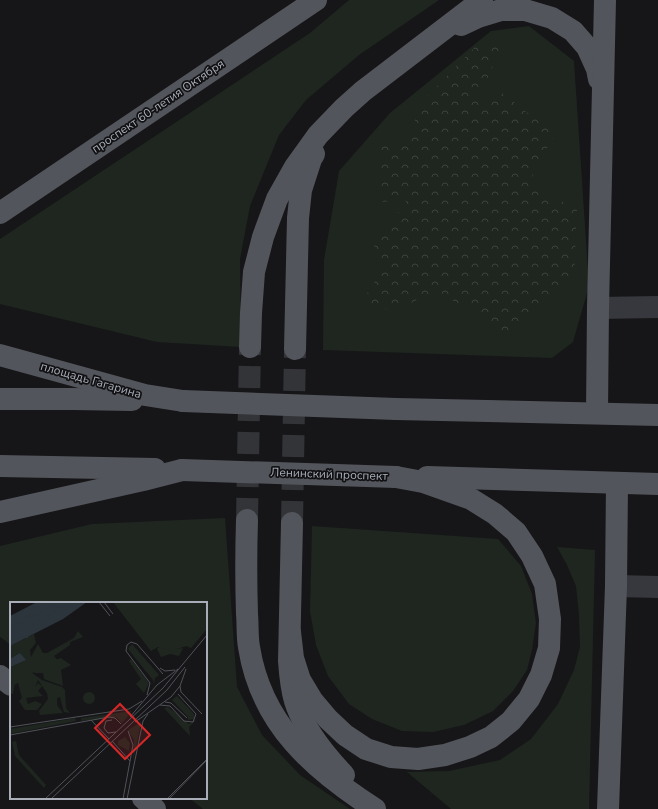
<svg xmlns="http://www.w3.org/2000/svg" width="658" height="809" font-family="'Nunito Sans',sans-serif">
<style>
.grass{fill:#1e261f}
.forest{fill:url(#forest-crowns)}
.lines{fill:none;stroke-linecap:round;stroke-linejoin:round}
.major-tunnel{stroke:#333438;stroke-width:22;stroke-dasharray:22 11;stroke-linecap:butt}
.minor{stroke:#37383d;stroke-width:22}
.major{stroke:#53555c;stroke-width:22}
.major-bridge{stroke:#53555c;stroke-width:22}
.labels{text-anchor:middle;stroke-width:3.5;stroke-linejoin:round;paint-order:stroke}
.street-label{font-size:12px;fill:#a8adb8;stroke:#111113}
.inset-river{fill:none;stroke:#2c353c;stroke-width:2}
.inset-road{fill:none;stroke:#505258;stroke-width:1}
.view{fill:#d62828;fill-opacity:0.15;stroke:#d62828;stroke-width:2}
.inset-edge{fill:none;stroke:#a8adb8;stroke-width:2}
</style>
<defs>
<pattern id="forest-crowns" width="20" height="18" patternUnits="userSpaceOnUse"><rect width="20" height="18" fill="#1e261f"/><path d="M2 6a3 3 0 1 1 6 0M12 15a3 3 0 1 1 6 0" fill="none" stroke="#3c433d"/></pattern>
</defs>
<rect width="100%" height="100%" fill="#161618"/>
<g class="grass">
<polygon points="349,0 439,0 359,55 306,100 279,135 250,206 240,259 241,347 157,342 0,304 0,239 310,33"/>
<polygon points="529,26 574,61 589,286 573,342 552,358 323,350 324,260 339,171 390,113 491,31"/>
<polygon points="225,518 237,687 262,735 300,775 350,809 203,809 189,798 206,798 206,603 11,603 11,645 0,637 0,546 92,524"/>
<polygon points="312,526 498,539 521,566 532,594 536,623 532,650 527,670 513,691 493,711 464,725 433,732 402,731 372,719 349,704 328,676 316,645 310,611"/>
<polygon points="557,547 595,550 589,809 451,809 407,772 449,771 500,760 531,739 558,704 574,670 580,647 579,615 576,586 567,565"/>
</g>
<polygon class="forest" points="478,44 501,46 478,104 502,93 555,134 529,182 577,210 574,278 507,334 436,290 394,312 363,300 381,272 374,245 407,200 381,202 379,146 412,139 417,107"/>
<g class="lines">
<g class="major-tunnel">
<polyline points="247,520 250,347"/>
<polyline points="292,523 295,349"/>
</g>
<g class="minor">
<polyline points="598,308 658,307"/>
<polyline points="616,586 658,587"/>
</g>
<g class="major">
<polyline points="461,25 478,17 501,10 525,10 552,18 573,31 587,47 597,69 599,79"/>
<polyline points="0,213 316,0"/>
<polyline points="250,347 251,313 254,272 263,237 277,199 295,167 318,135 344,108 363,91 482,0"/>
<polyline points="295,349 298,218 301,190 311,159 314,154"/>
<polyline points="0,355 145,395 183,401"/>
<polyline points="0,399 73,399 132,400"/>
<polyline points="396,409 658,415"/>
<polyline points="597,413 598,308 605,0"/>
<polyline points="0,466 155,469"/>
<polyline points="427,477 658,484"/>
<polyline points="0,512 143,480 182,470"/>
<path d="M 247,520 C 246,551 246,582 247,614 C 248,625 247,636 249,647 C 261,724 313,769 375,809"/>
<path d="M 292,523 L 289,661 C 290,675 291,688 295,701 C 303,727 325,755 344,775"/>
<polyline points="290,632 293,658 300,680 312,700 328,719 345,735 366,749 391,757 418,759 445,755 470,747 491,737 511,721 529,699 541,675 549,648 550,619 545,584 532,556 516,532 495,514 471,499 423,482 396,477"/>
<polyline points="0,676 11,685"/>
<polyline points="143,798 155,809"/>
<polyline points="608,809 616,586 617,483"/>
</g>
<g class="major-bridge">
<polyline points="183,401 396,409"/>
<polyline points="182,470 396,477"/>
</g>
</g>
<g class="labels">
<g class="street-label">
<text transform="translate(158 106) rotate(-34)" y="4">проспект 60-летия Октября</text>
<text transform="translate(91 380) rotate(16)" y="4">площадь Гагарина</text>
<text transform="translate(329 474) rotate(2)" y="4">Ленинский проспект</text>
</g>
</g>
<g transform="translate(10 602)">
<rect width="197" height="197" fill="#161618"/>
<path d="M 122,42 L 149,73 L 145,76 L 144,82 L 143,78 L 118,47 ZM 121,57 L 139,81 L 134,91 L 126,82 L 131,77 L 119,59 ZM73 96a6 6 0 1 1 12 0a6 6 0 1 1-12 0ZM 167,94 L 184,112 L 184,117 L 178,118 L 178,115 L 162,98 ZM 158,105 L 179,122 L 187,117 L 179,125 L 180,134 L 154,106 ZM 122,109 L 112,121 L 106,115 L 71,119 L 71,116 ZM 131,120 L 123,160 L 124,138 L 118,128 Z" fill="#1e261f"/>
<path d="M 149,45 L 161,48 L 173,46 L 169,54 L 160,52 L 151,55 L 147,47 ZM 51,56 L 61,63 L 51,68 L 53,84 L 34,77 L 33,71 L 25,71 L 19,66 ZM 0,67 L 18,68 L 32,78 L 52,85 L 55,88 L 56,106 L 60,111 L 54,110 L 50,95 L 47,96 L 47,103 L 53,111 L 30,113 L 29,109 L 38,97 L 37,91 L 28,78 L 25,85 L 28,81 L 32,84 L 28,89 L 33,94 L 16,96 L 18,102 L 25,99 L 32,102 L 27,108 L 15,108 L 9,99 L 12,96 L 8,81 L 5,81 L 3,92 L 0,91 ZM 115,135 L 120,141 L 119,149 L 108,143 L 108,139 Z" fill="#1e261f"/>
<path d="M 103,0 L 197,0 L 197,27 L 181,46 L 176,44 L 162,49 L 148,45 L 141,49 ZM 68,29 L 73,35 L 60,40 L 60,43 L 44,54 L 54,66 L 30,66 L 0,86 L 0,44 L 24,32 L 26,41 L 20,48 L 21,55 L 28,42 L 33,51 L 37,51 L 64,36 ZM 65,116 L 66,119 L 0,132 L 0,127 ZM 6,139 L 9,153 L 36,183 L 34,186 L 5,154 L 2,140 Z" fill="#1e261f"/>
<path d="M 27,0 L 77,0 L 53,17 L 0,44 L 0,14 ZM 10,51 L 16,58 L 0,65 L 0,57 Z" fill="#2c353c"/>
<path class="inset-river" d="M 0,26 L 50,0M 0,32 L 17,35 L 23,22 L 61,0"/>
<path class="inset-road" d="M 89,0 L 100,14M 94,0 L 103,12M 150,66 L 155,69 L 165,68M 170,84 L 171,90 L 192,112M 137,93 L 140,81 L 116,49 L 117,43 L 121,40 L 127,42 L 153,72M 155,100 L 161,101 L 177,116M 150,103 L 160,104 L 174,119 L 183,120 L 186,112 L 168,92M 120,115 L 147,83 L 168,67M 81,118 L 99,137M 102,118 L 96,119 L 94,126 L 98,131 L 106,130M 125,120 L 161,95 L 170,84 L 176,67M 0,125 L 119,107 L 132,99M 0,133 L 99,115 L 105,116 L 111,122M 102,139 L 120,159M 35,197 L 153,86 L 197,33M 41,197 L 157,88 L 175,65M 113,197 L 123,143 L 118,129M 117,197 L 133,119 L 138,112M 157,197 L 197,157M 159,197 L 197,158"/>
<path class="view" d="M 110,102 L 140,133 L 115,157 L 85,126 Z"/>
<rect width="197" height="197" class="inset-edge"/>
</g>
</svg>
